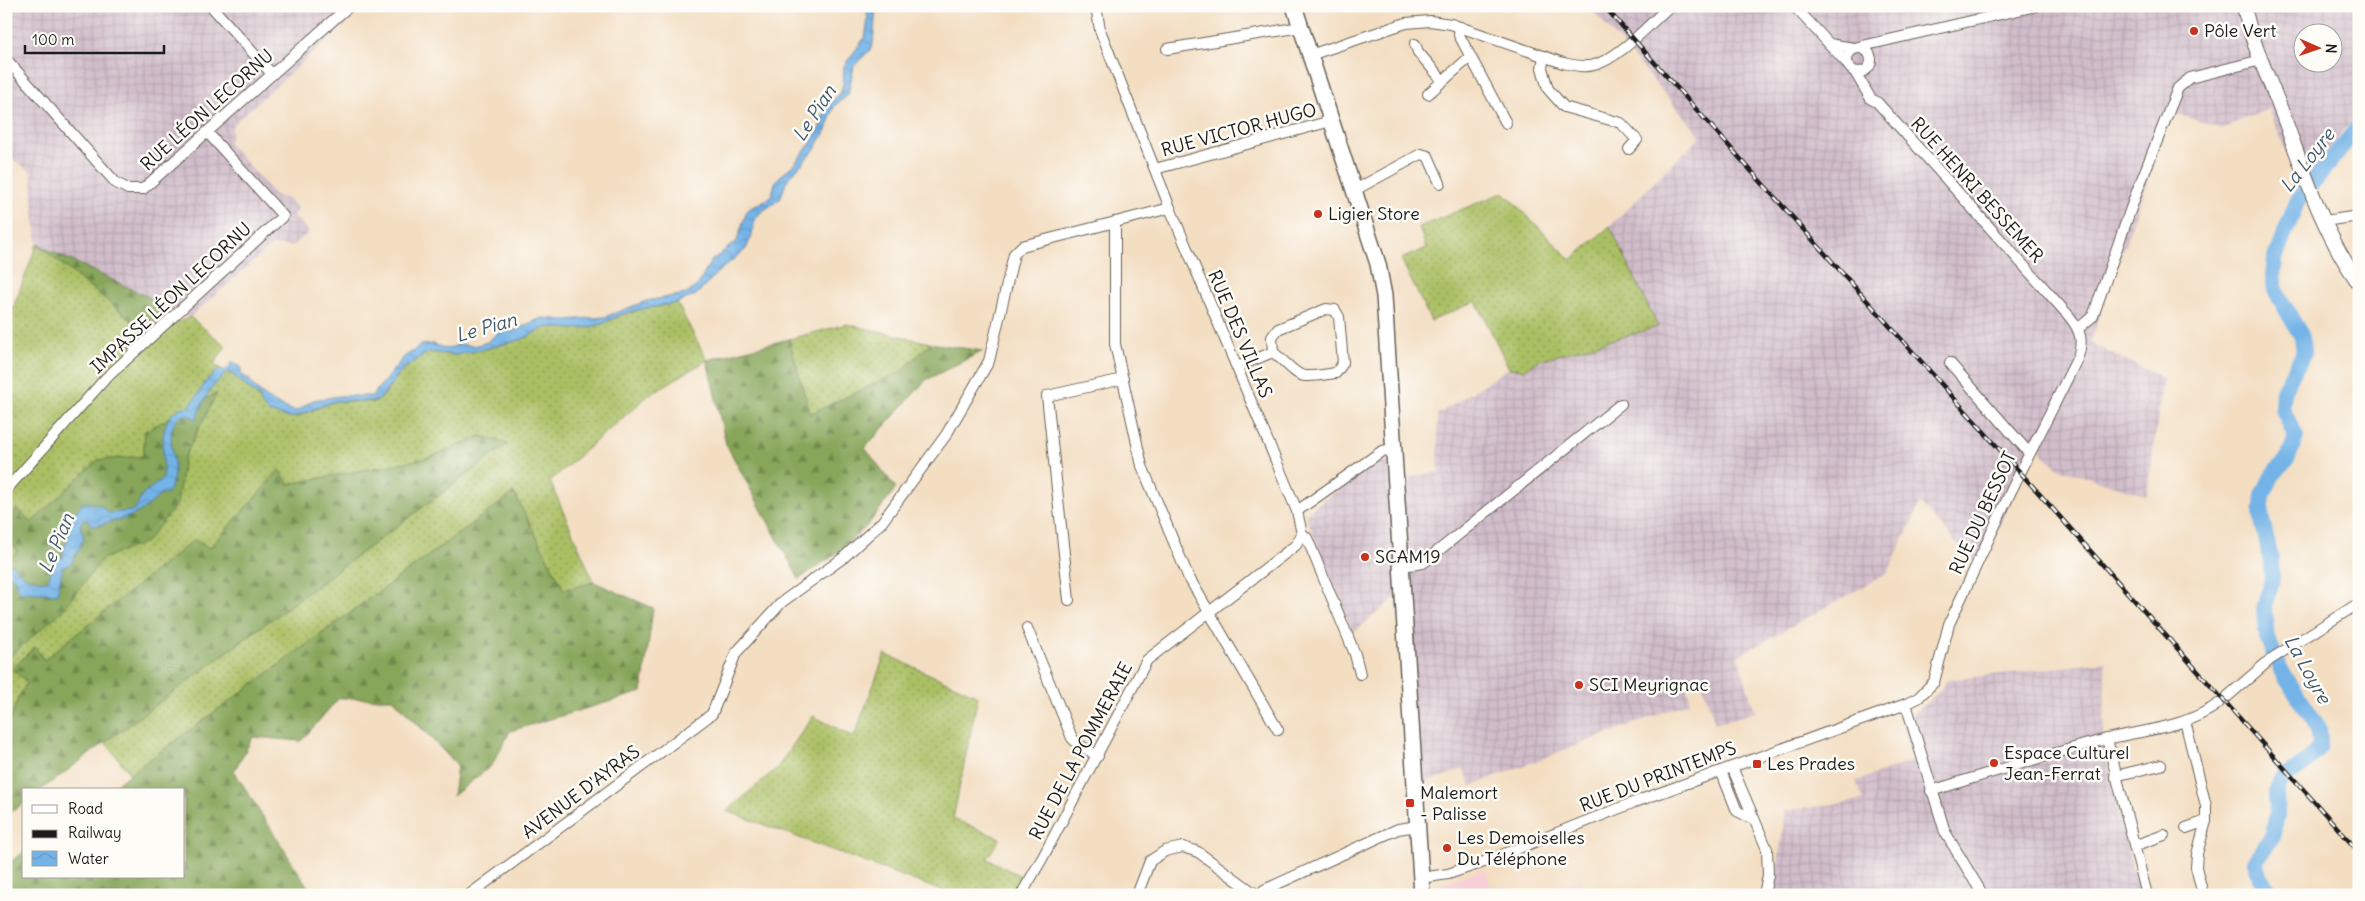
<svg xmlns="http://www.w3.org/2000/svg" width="2365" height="901" font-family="Delius,sans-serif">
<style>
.built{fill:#f6cfd8}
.industrial{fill:url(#industrial-grid);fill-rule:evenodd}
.grass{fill:url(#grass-dots);stroke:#636e40}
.forest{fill:url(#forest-firs);stroke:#52613b}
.water{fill:url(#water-waves);stroke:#486882}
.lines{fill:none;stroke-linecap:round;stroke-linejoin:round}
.stream{stroke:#73b3e7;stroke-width:2.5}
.river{stroke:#73b3e7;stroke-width:16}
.street-casing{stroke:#676056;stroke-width:12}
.secondary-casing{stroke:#676056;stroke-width:16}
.primary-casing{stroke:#676056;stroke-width:18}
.street{stroke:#fff;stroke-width:10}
.secondary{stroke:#fff;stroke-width:14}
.primary{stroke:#fff;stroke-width:15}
.rail-casing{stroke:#1c1c1c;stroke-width:4.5}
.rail{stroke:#fdfcf7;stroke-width:2.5;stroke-dasharray:8;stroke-linecap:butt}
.poi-dot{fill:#c8321e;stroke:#fdfcf7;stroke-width:2}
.labels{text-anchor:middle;stroke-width:5;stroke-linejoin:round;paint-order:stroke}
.poi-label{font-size:18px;fill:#1c1c1c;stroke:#fdfcf7;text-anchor:start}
.street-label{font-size:18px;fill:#1c1c1c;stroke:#fdfcf7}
.water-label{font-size:19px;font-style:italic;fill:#3f586d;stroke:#fdfcf7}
</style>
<defs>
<pattern id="industrial-grid" width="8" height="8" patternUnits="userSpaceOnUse" patternTransform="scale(1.25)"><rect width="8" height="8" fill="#d1bdca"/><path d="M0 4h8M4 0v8" fill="none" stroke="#b3a2ad"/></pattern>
<pattern id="grass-dots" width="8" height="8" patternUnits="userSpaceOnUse" patternTransform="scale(1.25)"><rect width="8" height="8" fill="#aabf64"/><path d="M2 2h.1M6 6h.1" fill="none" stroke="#8a9a52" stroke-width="1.8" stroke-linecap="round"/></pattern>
<pattern id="forest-firs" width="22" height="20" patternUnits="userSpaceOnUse" patternTransform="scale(1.25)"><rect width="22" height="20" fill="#87a65a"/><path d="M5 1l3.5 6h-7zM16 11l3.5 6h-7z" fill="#6e864a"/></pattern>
<pattern id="water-waves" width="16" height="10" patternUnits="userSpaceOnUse" patternTransform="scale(1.25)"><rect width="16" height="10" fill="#73b3e7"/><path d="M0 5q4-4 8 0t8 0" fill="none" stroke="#6399c6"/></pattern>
</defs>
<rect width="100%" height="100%" fill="#fdfcf7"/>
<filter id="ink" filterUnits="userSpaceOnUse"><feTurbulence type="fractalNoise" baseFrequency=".02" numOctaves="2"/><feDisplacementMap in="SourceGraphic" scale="10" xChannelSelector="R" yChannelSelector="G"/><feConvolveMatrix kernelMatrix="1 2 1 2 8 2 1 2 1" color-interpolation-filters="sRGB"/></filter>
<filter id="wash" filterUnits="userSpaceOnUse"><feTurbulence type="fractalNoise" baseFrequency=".0096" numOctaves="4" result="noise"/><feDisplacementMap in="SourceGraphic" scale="20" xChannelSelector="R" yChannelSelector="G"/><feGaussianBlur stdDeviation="1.12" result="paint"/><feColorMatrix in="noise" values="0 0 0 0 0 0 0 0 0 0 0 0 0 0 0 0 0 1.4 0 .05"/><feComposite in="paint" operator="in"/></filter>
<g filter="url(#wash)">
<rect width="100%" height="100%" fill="#f3dec2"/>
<g class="built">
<polygon points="1485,869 1494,895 1432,895 1442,883"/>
<polygon points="1581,879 1579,895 1538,895 1538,894"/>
</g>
<g class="industrial">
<polygon points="6,6 366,6 233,124 229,143 275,195 289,199 294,205 298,210 293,215 309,232 292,246 272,245 190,317 37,244 31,172 6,154"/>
<path d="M 1589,6 L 2359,6 L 2359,118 L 2344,129 L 2301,189 L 2269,109 L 2221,129 L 2172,112 L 2090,343 L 2163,378 L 2147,496 L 2058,468 L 2036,447 L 1980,568 L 1920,503 L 1888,573 L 1738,656 L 1755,712 L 1715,724 L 1699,674 L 1686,682 L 1690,702 L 1471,786 L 1464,769 L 1411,787 L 1396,597 L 1353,633 L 1305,514 L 1380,457 L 1405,478 L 1439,472 L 1437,415 L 1509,368 L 1524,370 L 1540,360 L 1658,327 L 1610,226 L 1701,136 ZM 2302,32 L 2332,32 L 2332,62 L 2302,62 Z"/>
<polygon points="2105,662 2104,746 2139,895 1774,895 1785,811 1863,800 1856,781 1913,761 1902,723 1938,693 1947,680"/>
</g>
<g class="grass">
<polygon points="1504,192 1571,260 1610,226 1658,327 1540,360 1524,370 1509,368 1476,301 1431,321 1401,259 1426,248 1419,227"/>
<polygon points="37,244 136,324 129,345 190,317 226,346 214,364 228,374 232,374 260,398 261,404 268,412 287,417 297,417 335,401 374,402 382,398 403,369 429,351 454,355 485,349 523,339 546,327 573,329 590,327 602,324 623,314 642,309 677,303 707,360 649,395 550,481 594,582 564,591 514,493 130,774 105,742 507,445 481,436 428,458 289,484 279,471 210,548 194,541 44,660 34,647 12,669 27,682 17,701 6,730 6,327"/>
<polygon points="847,324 930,343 902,371 810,414 789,339"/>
<polygon points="885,654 978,696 953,819 1000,838 987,859 1023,877 1013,895 953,895 727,811 777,768 813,716 854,737"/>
</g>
<g class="forest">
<polygon points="37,244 171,308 129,345 136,324"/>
<polygon points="789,339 810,414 902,371 930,343 983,351 926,380 865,448 896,488 867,526 833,556 799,579 726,444 707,360"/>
<polygon points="217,393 184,458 177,504 146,542 102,559 63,610 6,660 6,560 18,552 7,537 16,509 32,522 98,460 143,456 145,431"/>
<polygon points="481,436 508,444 41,790 24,790 24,803 6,816 6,730 17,701 27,682 12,669 35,647 44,660 194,540 210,548 279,470 289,484 428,458"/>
<polygon points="514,493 564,590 594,582 653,608 642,692 510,731 492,765 453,796 457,765 393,699 339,698 301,741 253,737 234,771 313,895 6,895 6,865 24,852 24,877 184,877 184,790 108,790"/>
</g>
<g class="water">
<path d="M 866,6 L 876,6 L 873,44 L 870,50 L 854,66 L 848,95 L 834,106 L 827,128 L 816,148 L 787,180 L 780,199 L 760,213 L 755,220 L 750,240 L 746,249 L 718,272 L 696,295 L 677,303 L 642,309 L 623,314 L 602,324 L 590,327 L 573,329 L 546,327 L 523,339 L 485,349 L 455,355 L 429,352 L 403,369 L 378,401 L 335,401 L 291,418 L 268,412 L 261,404 L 260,398 L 232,374 L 228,374 L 231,362 L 241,367 L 241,375 L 249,379 C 253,391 284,410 297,411 L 313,400 L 340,396 L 372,396 L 404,357 L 422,345 L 433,344 L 448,349 L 460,344 L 473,346 L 487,342 L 499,332 L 512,331 L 542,318 L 565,320 L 605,317 L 646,301 L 686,294 L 698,285 L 711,261 L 737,241 L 747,210 L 771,197 L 776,180 L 795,163 L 811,143 L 820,127 L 825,108 L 841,92 L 843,84 L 844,66 L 865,37 L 868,20 Z"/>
<path d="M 220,369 L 225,375 C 210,387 203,401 196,419 L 188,415 L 180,416 C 158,437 187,469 166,494 L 161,494 C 145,510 133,518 110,522 C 104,523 100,526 92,526 L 88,520 L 83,520 L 80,524 L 84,539 L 71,564 L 63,567 L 57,594 L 21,592 L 15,585 L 16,581 L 6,572 L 6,564 L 13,565 C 23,579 33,580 48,581 L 53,564 L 57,558 L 63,558 L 63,551 L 69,535 L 70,518 L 84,502 L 100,505 L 108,513 L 131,511 L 137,506 L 142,495 L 163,478 C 165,452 154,410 190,406 L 207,380 Z"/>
</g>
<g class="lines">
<polyline class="stream" points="220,373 231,368"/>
<polyline class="river" points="2274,895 2260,878 2255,862 2273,835 2277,813 2276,793 2281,780 2303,765 2320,748 2319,728 2282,672 2267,638 2264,610 2272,579 2271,559 2261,516 2263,495 2272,476 2288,458 2296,437 2282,408 2283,391 2304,353 2302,337 2275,290 2273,275 2275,258 2297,202 2359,126"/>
</g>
</g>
<g filter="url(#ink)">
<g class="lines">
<g class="street-casing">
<g id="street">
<polyline points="211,6 272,74"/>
<polyline points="1794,6 1847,63"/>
<polyline points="1460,27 1459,35 1506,123"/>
<polyline points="1415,44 1418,52 1443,81"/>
<polyline points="1829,44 1854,48"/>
<polyline points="1858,47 2036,6"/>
<circle cx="1859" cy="60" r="12"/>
<polyline points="1167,49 1301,27"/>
<path d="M 1310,55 L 1406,23 L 1430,21 L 1451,24 L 1563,63 C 1573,65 1584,68 1594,65 C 1620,58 1649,24 1670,6"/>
<polyline points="1544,56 1542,68 1548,89 1564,107 1621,123 1637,140 1629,149"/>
<polyline points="6,59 116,183 128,189 143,189 349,6"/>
<polyline points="1428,94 1470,57"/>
<polyline points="1155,169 1331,121"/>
<polyline points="1353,191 1421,154 1428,156 1440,183"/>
<polyline points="2324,221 2359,216"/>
<polyline points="1115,222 1115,344 1142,466 1188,576 1278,730"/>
<path d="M 1326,309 L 1335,310 L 1339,317 L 1343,363 L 1336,373 C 1293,379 1305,379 1273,352 L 1272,337 L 1278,329 Z"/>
<polyline points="2079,328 2093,316 2136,194 2178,88 2190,78 2261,60"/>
<polyline points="1950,363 2029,453"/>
<polyline points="1237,367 1273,352"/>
<polyline points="6,490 105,379 283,216 207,132"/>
<polyline points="1297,511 1382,451 1394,449"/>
<polyline points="1302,534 1307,538 1355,654 1360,674"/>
<polyline points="1402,566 1423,563 1621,404"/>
<polyline points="1069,600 1047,396 1123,379"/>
<polyline points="1027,628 1072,738 1079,745 1098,756"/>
<polyline points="2228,696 2271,659 2359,603"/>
<polyline points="1906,704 1945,832 1983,895"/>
<polyline points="2185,721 2206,806 2206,821 2197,854 2196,867 2203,895"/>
<polyline points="2107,739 2147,895"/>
<polyline points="1732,767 1767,849 1768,875 1764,895"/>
<polyline points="1721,771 1737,811 1753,819"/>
<polyline points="2115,776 2161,765"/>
<path d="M 1931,791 C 1990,773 2048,754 2107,739 C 2144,730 2187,727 2218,704"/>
<polyline points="2186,828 2206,821"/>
<polyline points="2134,846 2164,835"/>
<path d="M 1421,878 L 1448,874 L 1484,862 L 1635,802 L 1906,704 L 1918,698 L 1934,682 L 1949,624 L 2012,489 L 2077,359 C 2084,341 2081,331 2069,316 L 1877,102 L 1871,99 L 1855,72"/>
<polyline points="469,895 712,714 736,653 782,602 843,558 882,522 946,435 989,361 1014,254 1022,246 1170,208"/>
<polyline points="1021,895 1043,857 1147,660 1296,545 1302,534 1297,511 1170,208 1100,30 1096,6"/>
<polyline points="1137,895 1150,861 1165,851 1183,847 1198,852 1257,895"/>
<polyline points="1261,895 1264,890 1398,829 1418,826"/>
</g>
</g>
<g class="secondary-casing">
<path id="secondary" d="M 2244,6 C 2251,42 2268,76 2281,110 C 2303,168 2322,232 2359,283"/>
</g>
<g class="primary-casing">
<polyline id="primary" points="1294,6 1378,264 1384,296 1422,895"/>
</g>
<use href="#street" class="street"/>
<use href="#secondary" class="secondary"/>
<use href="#primary" class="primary"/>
<g class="rail-casing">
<polyline id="rail" points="1604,6 2359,852"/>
</g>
<use href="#rail" class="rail"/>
</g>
</g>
<g class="poi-dot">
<circle cx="2194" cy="31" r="5"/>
<circle cx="1318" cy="214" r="5"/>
<circle cx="1365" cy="557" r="5"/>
<circle cx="1579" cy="685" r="5"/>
<circle cx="1994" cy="763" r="5"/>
<rect x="1752" y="759" width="10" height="10" rx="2.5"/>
<rect x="1405" y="798" width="10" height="10" rx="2.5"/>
<circle cx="1447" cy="848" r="5"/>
</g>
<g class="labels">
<g class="poi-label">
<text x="2204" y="37">Pôle Vert</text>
<text x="1328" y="220">Ligier Store</text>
<text x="1375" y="563">SCAM19</text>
<text x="1589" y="691">SCI Meyrignac</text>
<text x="2004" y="759">Espace Culturel<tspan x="2004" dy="21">Jean-Ferrat</tspan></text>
<text x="1767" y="770">Les Prades</text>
<text x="1420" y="799">Malemort<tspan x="1420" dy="21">- Palisse</tspan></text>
<text x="1457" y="844">Les Demoiselles<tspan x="1457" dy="21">Du Téléphone</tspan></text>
</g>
<g class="street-label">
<text transform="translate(207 110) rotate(-42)" y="6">RUE LÉON LECORNU</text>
<text transform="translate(1239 130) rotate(-15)" y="6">RUE VICTOR HUGO</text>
<text transform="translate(1977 190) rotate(48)" y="6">RUE HENRI BESSEMER</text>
<text transform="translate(171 298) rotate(-43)" y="6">IMPASSE LÉON LECORNU</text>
<text transform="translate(1240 334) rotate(67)" y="6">RUE DES VILLAS</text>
<text transform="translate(1983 513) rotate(-65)" y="6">RUE DU BESSOT</text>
<text transform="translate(1081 751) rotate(-62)" y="6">RUE DE LA POMMERAIE</text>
<text transform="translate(1658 777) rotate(-21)" y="6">RUE DU PRINTEMPS</text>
<text transform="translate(581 792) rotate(-37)" y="6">AVENUE D'AYRAS</text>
</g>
<g class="water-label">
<text transform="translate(814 113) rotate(-57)" y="7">Le Pian</text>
<text transform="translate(2307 160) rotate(-52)" y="7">La Loyre</text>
<text transform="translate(486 327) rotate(-16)" y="7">Le Pian</text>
<text transform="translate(56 543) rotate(-67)" y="7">Le Pian</text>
<text transform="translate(2308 669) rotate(61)" y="7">La Loyre</text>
</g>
</g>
<rect width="2365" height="901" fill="none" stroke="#fdfcf7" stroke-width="25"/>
<rect x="22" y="788" width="162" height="90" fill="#fdfcf7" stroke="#a3a29f"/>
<rect x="32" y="805" width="25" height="8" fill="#ffffff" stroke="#a3a29f"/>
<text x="68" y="814" font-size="15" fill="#1c1c1c">Road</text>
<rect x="32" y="830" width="25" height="8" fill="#1c1c1c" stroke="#a3a29f"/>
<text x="68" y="838" font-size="15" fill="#1c1c1c">Railway</text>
<rect x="32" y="851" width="25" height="15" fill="url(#water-waves)" stroke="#a3a29f"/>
<text x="68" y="864" font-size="15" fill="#1c1c1c">Water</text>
<g transform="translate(2318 48) rotate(92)"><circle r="24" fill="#fdfcf7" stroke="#a3a29f"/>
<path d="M0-4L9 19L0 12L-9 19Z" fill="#c8321e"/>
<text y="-8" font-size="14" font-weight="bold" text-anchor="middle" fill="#1c1c1c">N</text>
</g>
<path d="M25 45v8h139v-8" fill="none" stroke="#1c1c1c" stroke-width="2.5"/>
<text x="32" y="45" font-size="15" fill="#1c1c1c" stroke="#fdfcf7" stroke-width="4" paint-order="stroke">100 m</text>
</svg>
